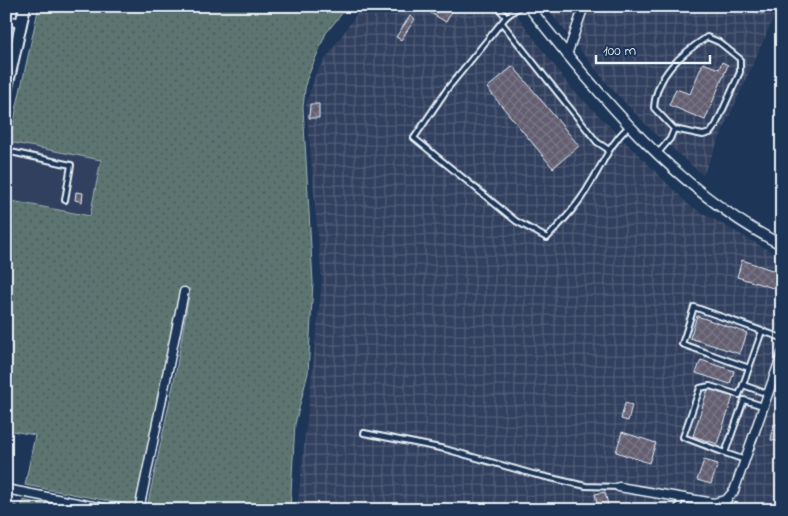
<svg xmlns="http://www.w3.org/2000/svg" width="788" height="516" font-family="'Indie Flower',sans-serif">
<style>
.built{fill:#32415f}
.industrial{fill:url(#industrial-grid)}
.green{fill:url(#green-dots);stroke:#a2b2b4}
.building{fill:url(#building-cross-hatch);stroke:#e8f1f8}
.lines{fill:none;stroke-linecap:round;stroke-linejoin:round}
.service-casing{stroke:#e8f1f8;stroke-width:8}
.minor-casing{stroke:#e8f1f8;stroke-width:11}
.tertiary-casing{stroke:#e8f1f8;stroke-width:12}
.secondary-casing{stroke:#e8f1f8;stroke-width:14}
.service{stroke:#1d3557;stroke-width:4}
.minor{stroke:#1d3557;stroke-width:8}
.tertiary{stroke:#1d3557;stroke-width:9}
.secondary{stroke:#1d3557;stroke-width:10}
</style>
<defs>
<pattern id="industrial-grid" width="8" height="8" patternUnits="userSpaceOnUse" patternTransform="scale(1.25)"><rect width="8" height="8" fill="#32415f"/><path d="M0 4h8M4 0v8" fill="none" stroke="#505d77"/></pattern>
<pattern id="green-dots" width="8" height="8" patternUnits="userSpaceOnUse" patternTransform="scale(1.25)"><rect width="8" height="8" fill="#5b7471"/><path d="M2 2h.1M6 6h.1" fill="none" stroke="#4f5c5c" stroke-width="1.8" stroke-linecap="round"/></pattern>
<pattern id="building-cross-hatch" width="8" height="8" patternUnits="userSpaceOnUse" patternTransform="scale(1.25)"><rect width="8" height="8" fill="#635e71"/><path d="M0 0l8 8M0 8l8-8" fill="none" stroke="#797686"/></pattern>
</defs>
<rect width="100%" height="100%" fill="#1d3557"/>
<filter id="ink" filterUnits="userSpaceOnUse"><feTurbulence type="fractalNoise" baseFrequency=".02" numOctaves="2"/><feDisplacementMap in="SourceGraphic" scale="10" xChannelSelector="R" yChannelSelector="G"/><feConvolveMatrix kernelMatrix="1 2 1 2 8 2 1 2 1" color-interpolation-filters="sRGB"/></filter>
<g filter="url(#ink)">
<polygon class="built" points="9,142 101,159 90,216 6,200 6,154"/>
<g class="industrial">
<polygon points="362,6 510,6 571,88 689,205 782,258 782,510 297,510 322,282 306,104 316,73"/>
<polygon points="545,6 779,6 703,175 654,133 609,86"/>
</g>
<g class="green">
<polygon points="39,6 348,6 326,33 306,81 303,107 313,282 308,373 295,424 290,510 147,508 176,371 190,289 181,288 135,506 25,485 35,435 6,430 6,200 90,216 101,160 9,142"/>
<polygon points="23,500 67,510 21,510"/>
</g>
<g class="building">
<polygon points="419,6 455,6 446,22"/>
<polygon points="410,16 415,19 401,40 396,37"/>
<polygon points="722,62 728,65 705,120 669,105 676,89 690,94 703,63 719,69"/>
<polygon points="513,66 579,146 553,168 487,88"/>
<polygon points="310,104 319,104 319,118 309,118"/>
<polygon points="76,192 83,193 82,202 75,200"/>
<polygon points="742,260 778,272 773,288 737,277"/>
<polygon points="697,316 747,333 740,354 690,338"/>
<polygon points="701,360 734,371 730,384 696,373"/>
<polygon points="708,389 733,397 717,444 693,436"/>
<polygon points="625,403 632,405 628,421 621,419"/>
<polygon points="774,424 782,425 782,442 771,440"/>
<polygon points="622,432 656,443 649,463 616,452"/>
<polygon points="704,460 718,464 711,484 697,480"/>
<polygon points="605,492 608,505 598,507 595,494"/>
<polygon points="9,504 17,506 17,510 7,510"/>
</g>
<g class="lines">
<g class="service-casing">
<g id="service">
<polyline points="497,6 506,17 520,6"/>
<polyline points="751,6 762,10 769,6"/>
<path d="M 506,17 L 448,88 L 414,138 L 516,221 L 547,238 C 562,222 579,204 590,184 C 604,162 609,145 629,126"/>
<polyline points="502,23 597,142 609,150"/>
<polyline points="6,151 71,165 65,200"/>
<path d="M 658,153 L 670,139 L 674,129 L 654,108 C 656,75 681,54 707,37 L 719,42 L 740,59 L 740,72 L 716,125 L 710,133 L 703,135 L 674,129"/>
<polyline points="762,331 743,385 768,394"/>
<polyline points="749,368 682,344 694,307 782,338"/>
<polyline points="743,385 739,395 710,386 700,388 683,437 725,453 744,400 763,406"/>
<polyline points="364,433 445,449 533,474 586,486 619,487"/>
<polyline points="725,453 745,460"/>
<polyline points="726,500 729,510"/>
<polyline points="677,510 681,497"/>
</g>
</g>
<g class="minor-casing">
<g id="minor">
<polyline points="6,20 21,23"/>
<polyline points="567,55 584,6"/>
<polyline points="619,487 714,503 726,500 734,491 782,354"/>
<polyline points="6,489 113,510"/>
<polyline points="139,510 184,292"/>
</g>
</g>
<g class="tertiary-casing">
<path id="tertiary" d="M 528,6 C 601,97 676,191 782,245"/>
</g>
<g class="secondary-casing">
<polyline id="secondary" points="6,92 25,6"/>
</g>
<use href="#service" class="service"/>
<use href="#minor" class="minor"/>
<use href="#tertiary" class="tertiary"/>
<use href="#secondary" class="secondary"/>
</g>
</g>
<rect width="788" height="516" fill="none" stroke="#1d3557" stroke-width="25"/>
<rect x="12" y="12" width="763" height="491" fill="none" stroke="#e8f1f8" stroke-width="2" filter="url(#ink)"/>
<path d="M596 55v8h114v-8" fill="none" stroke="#e8f1f8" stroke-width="2.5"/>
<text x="603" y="55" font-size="15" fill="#e8f1f8" stroke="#1d3557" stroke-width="4" paint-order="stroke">100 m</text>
</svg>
